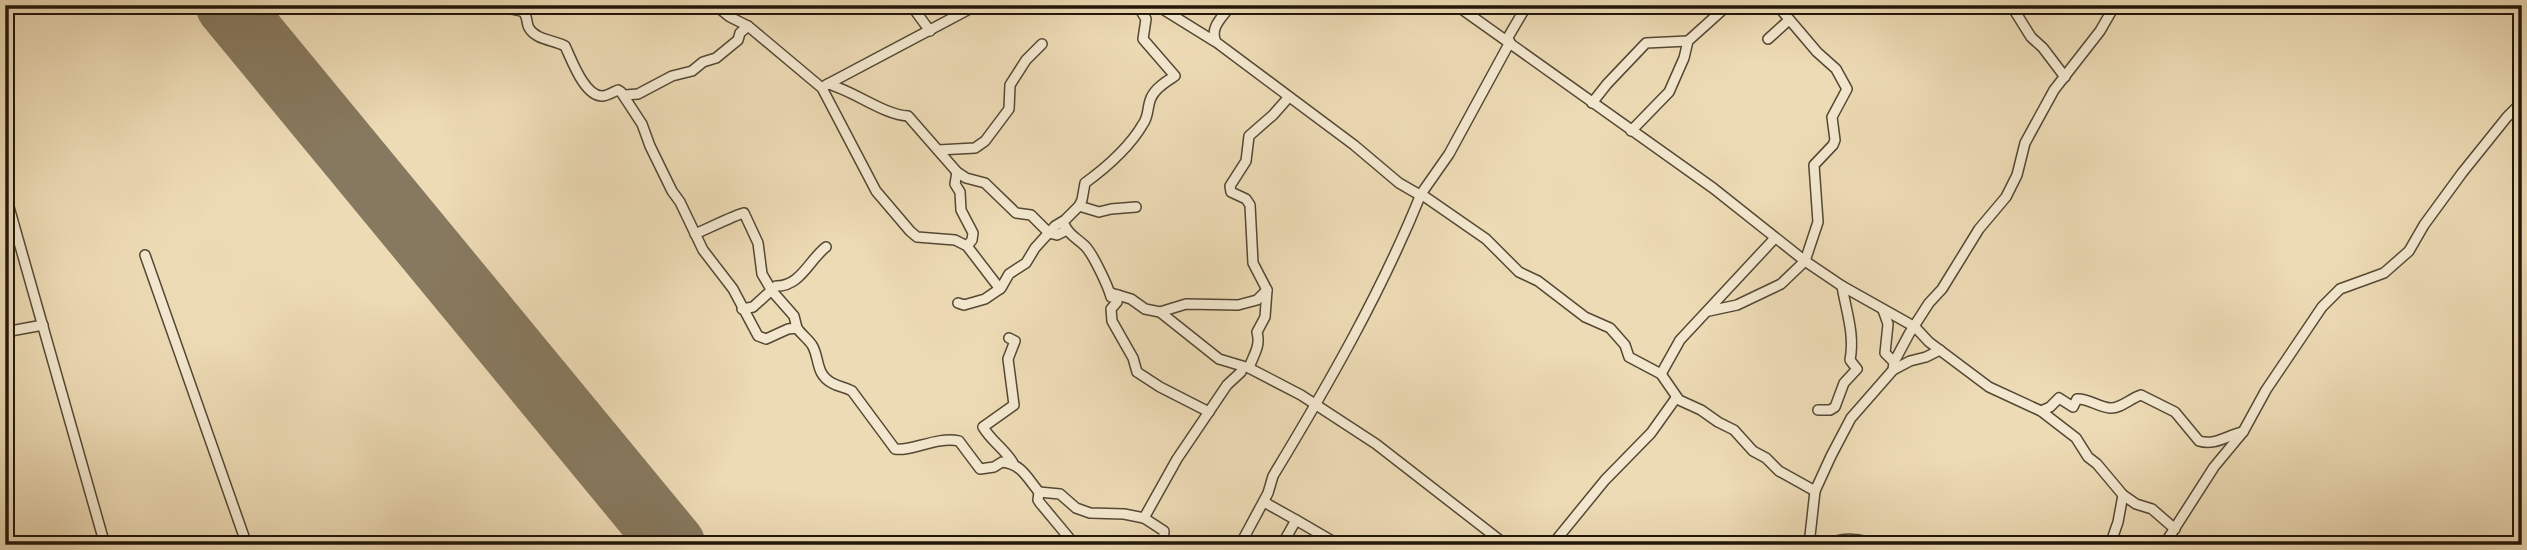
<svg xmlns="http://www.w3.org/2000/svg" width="2527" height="550" font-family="'Old Standard TT',serif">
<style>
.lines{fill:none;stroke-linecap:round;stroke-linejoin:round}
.runway{stroke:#87795f;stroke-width:65}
.minor-casing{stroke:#544834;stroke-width:12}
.minor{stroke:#f3e8cf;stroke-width:9}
</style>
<rect width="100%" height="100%" fill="#eddbb5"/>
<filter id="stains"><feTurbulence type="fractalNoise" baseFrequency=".00286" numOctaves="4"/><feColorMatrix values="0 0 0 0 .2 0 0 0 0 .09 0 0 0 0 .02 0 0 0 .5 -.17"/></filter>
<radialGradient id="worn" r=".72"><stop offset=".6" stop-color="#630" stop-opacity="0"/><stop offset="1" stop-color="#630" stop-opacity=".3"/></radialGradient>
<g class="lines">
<polyline class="runway" points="228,5 673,545"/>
<g class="minor-casing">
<g id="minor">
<path d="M 489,5 C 498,9 517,8 523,12 C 528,16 526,23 529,28 C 536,40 554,40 565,46 C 571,58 584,96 602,96 C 607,96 613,92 618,90 L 621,92 L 642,124 L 650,146 L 672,191 L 680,202 L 703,250 L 733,289 L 758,336 L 766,339 L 788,329 L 797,328 C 802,335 808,339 812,345 C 820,358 815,374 832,383 C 839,387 845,387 852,391 L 895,449 C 911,452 937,436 959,441 L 980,469 L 994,467 L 1002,462 C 1022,464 1027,478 1039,492 L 1060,494 L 1076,508 L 1090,513 L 1124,514 L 1144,518 L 1164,531 L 1163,545"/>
<polyline points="715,5 730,17 748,26 822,88 876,191 910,231 917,237 955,240 967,246 1000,289"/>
<polyline points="911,5 930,31"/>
<polyline points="1156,5 1214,41"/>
<path d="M 1231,5 C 1223,17 1209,27 1216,42 L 1354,145 L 1399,183 L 1418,194 L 1421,194 L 1449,154 L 1510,42"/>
<polyline points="1456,5 1713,188 1805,261 1842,286 1915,327 1929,342 1989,387 2041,411 2076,438 2088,457 2097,464 2123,495 2136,504 2152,509 2175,529"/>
<polyline points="2011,5 2031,37 2043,48 2065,77"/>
<polyline points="1507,39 1527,5"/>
<polyline points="1768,39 1789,20"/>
<path d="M 828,84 C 854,91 884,115 908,116 L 957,172 L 966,178 L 985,183 L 1016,213 L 1031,215 L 1049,233 L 1057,235 L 1067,230"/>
<polyline points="826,85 977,5"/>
<polyline points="625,95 638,94 672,76 692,71 703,62 716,58 738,40 740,33 748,26"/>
<polyline points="1592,103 1607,84 1646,43 1688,41"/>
<polyline points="1631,131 1669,92 1684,58 1688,41 1728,5"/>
<polyline points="938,150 975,148 985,141 1009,109 1010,85 1026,60 1042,44"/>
<polyline points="957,172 955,184 960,192 961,210 973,233 972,240 967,246"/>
<polyline points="5,193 105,545"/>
<polyline points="1079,206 1099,212 1111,209 1136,207"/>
<path d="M 1065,226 C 1070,236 1077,238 1085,246 C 1093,254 1108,286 1111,297"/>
<path d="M 695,234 C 705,230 737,214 744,213 L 758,243 L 762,274 L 772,291 L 794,316 L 797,328"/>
<polyline points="145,255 247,545"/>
<polyline points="1111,293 1131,299 1145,309 1160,312 1219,359 1249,368 1301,395 1376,444 1506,545"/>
<polyline points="1118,295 1117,302 1111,309 1112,321 1133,358 1137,372 1160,387 1209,412"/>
<path d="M 958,303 L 964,305 L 985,299 L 1001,288 L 1009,274 L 1026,263 L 1035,248 L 1055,226 L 1065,220 L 1079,206 L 1082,200 L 1085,183 C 1107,167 1129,148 1143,124 C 1149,116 1147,107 1151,98 C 1155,88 1167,81 1175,76 L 1143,39 L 1146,19 L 1141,11 L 1133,5"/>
<path d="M 742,309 L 753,307 L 776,286 C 800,287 809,260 826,247"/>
<polyline points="1709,311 1737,305 1781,284 1805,261 1818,222 1814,165 1833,145 1835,140 1832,117 1847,89 1836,69 1817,52 1777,5"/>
<polyline points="1160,312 1186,304 1238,305 1257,300 1267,290"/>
<polyline points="5,332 43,325"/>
<path d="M 1009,338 L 1015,341 L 1008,359 L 1014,405 L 983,427 C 991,441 1005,449 1013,463"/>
<polyline points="1894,362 1909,334 1929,303 1942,289 1979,229 2006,197 2017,175 2025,143 2054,90 2100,31 2115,5"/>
<path d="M 1249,368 C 1253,355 1261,347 1257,332 L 1265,317 L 1267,290 L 1253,263 L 1250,205 L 1246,199 L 1231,192 L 1230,186 L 1246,161 L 1249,136 L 1273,115 L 1288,98"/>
<polyline points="1893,370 1910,361 1926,357 1940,350"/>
<polyline points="1661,374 1680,340 1775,238"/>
<path d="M 1818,410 L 1830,410 L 1835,407 L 1844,383 L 1857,369 L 1850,360 C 1855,334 1846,311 1842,286"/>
<path d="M 2041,411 L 2050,407 L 2059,398 L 2073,407 L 2077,399 C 2088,398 2098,407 2110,408 C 2120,409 2131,398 2141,395 L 2175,412 L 2199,441 C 2216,446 2227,435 2243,432"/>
<polyline points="1039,492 1038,500 1040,503 1075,545"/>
<polyline points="1264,502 1296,520"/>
<polyline points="1144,518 1177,459 1227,385 1241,372 1242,367"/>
<path d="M 1240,545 L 1268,493 L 1273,476 C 1328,385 1381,293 1421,194 L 1486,239 L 1519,272 L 1538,281 L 1585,317 L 1610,328 L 1625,345 L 1629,357 L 1661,374 L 1679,400 L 1701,410 L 1718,422 L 1734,430 L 1753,451 L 1766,458 L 1779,471 L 1815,491"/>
<polyline points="1282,545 1296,520 1339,545"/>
<polyline points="1552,545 1605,480 1651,433 1676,398"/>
<polyline points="1809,545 1815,491 1831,456 1851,418 1893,370 1894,362 1885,353 1888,324 1883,310"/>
<path d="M 1828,545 C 1841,536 1862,539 1877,545"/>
<polyline points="2000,545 2009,545"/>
<polyline points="2110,545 2118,522 2123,495"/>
<polyline points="2164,545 2214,467 2243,432 2266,390 2322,307 2340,289 2384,273 2409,251 2424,225 2462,173 2507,117 2522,102"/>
</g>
</g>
<use href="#minor" class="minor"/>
</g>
<rect width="2527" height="550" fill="none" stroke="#eddbb5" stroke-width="28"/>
<rect x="7" y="7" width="2513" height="536" fill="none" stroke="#211709" stroke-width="3.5"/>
<rect x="14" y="14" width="2499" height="522" fill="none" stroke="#211709" stroke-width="2"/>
<rect width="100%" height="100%" filter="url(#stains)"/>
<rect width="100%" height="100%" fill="url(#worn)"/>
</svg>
